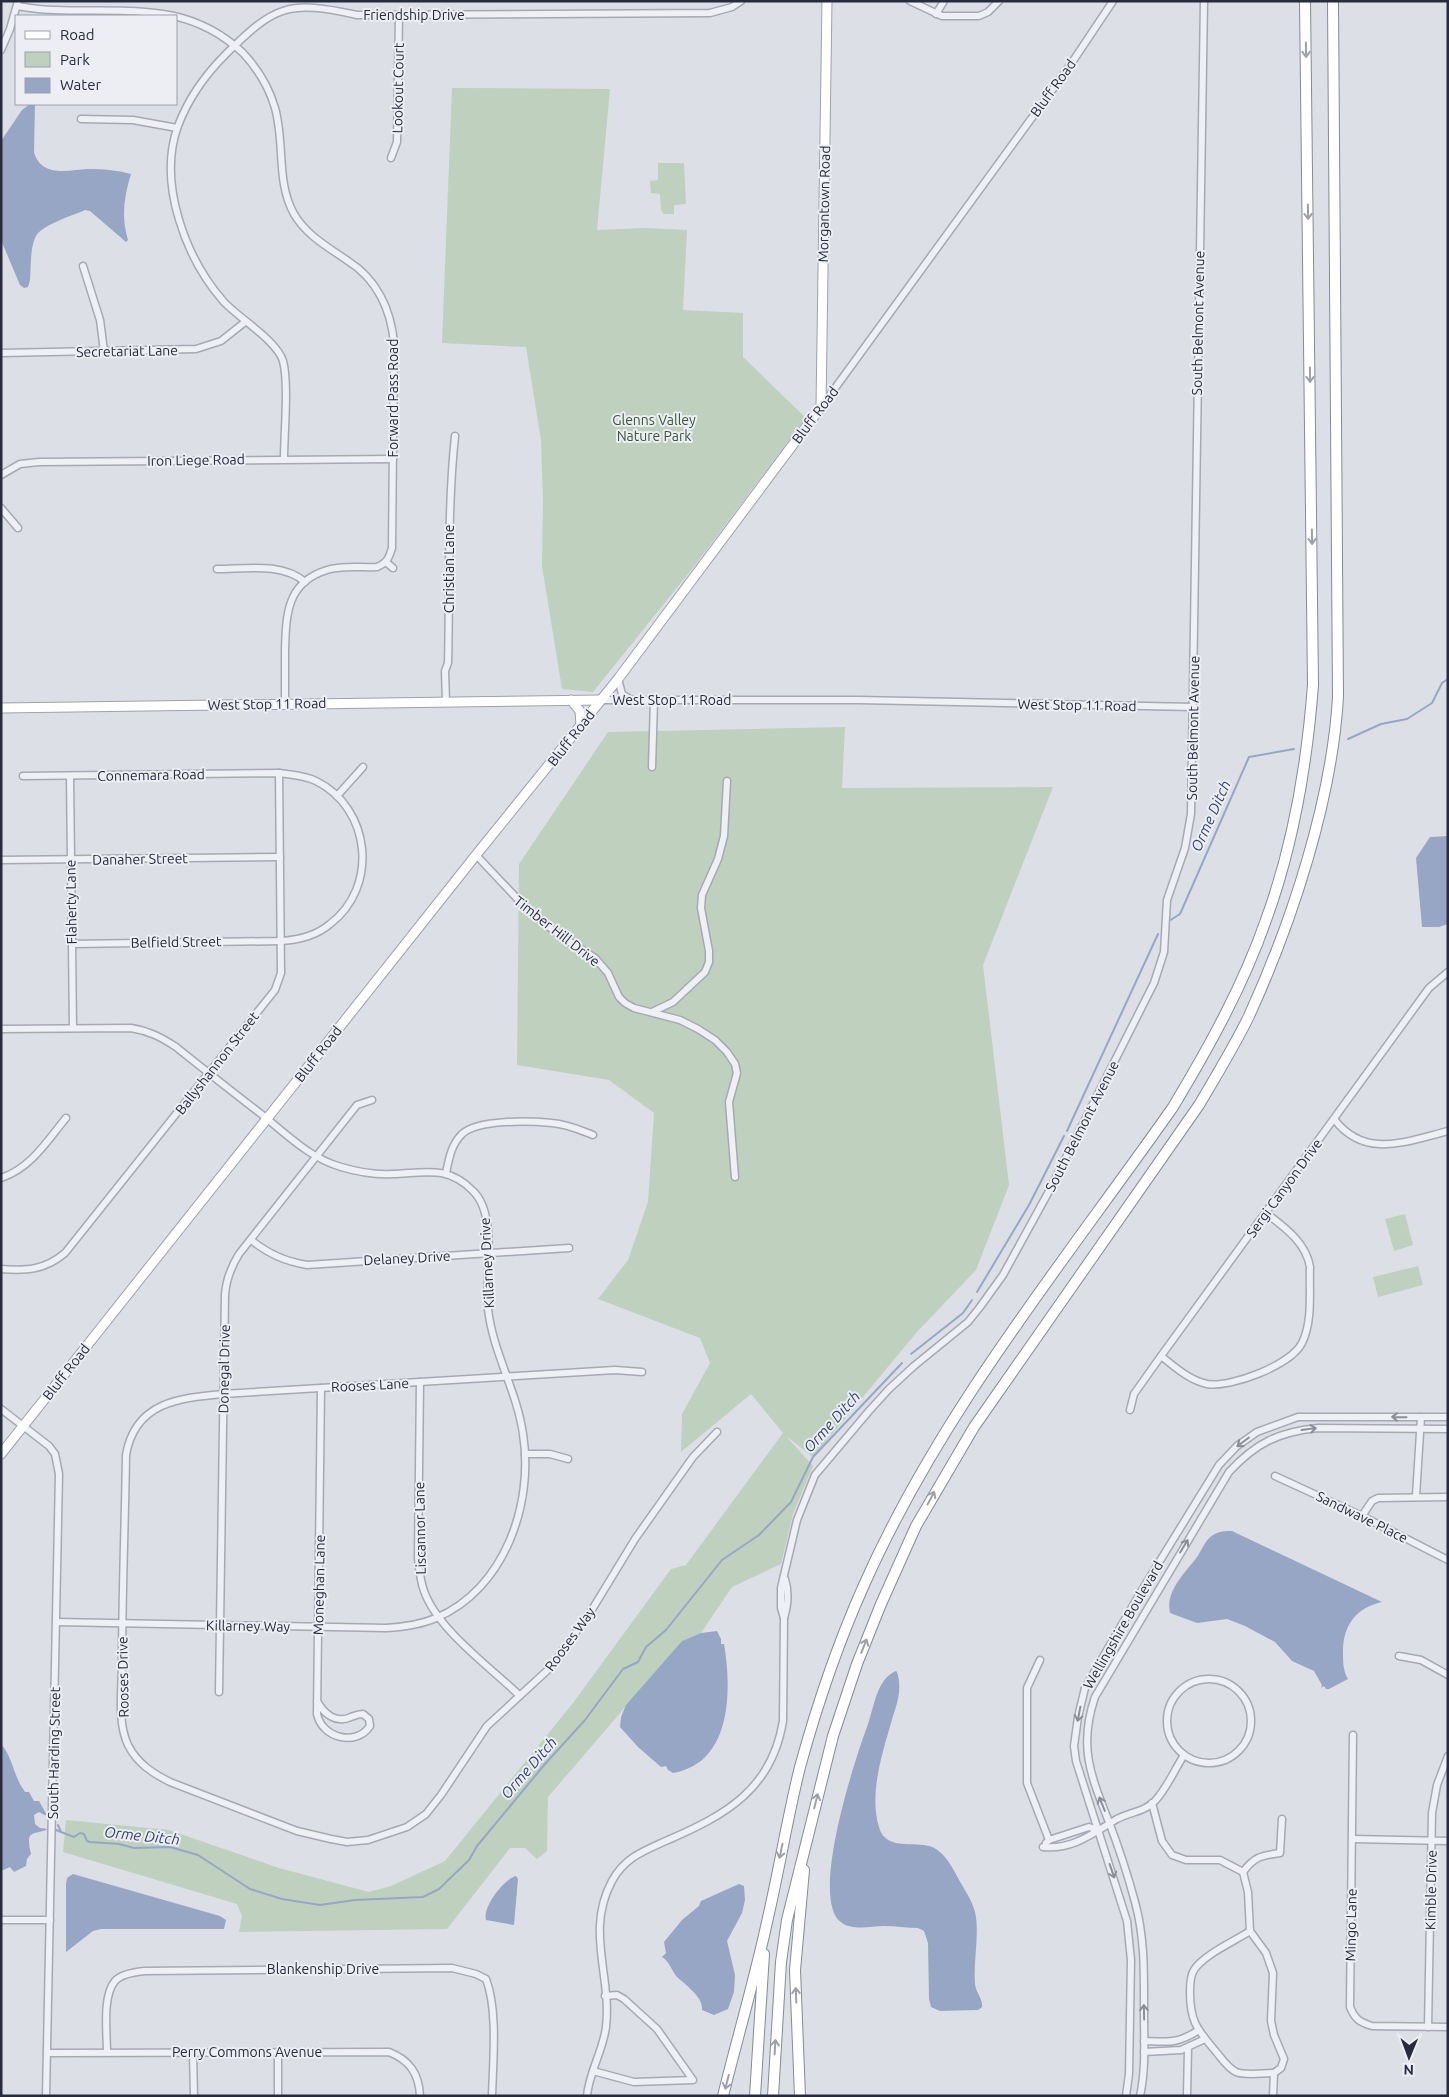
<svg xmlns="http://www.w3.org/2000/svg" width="1449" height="2097" font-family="Ubuntu,sans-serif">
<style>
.green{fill:#bfd0be}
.water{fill:#98a6c6}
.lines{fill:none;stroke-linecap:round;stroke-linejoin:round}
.stream{stroke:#98a6c6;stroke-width:2}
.minor-casing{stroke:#a6a9b3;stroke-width:9}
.major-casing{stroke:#9da1b1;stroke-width:11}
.highway-casing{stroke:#858a9c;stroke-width:12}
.minor{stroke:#eff0f5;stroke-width:6}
.major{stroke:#fff;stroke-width:9}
.highway{stroke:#fff;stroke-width:10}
.oneway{stroke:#9ea0a7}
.oneway2{stroke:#8b8e98}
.labels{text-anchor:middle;stroke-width:4;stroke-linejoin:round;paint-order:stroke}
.street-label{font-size:14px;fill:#272b3c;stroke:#eceef4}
.park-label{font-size:14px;fill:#355735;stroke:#eceef4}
.water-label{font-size:15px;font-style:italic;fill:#33436e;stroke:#eceef4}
</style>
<rect width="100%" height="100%" fill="#dddfe6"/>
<g class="green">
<polygon points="452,88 610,89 597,230 646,228 687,230 683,310 743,313 743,357 806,418 692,569 593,692 562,689 542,566 543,500 541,440 526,347 442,343"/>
<polygon points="658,163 684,163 686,204 674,205 674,214 664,214 661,210 660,194 651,193 650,181 658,180"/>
<polygon points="845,727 842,788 1053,787 983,965 1009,1185 976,1270 917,1332 813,1457 786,1436 813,1466 793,1514 781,1564 732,1587 701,1633 682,1641 548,1797 547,1851 537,1859 525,1848 510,1848 447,1929 239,1932 242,1916 237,1904 63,1852 66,1820 169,1830 279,1868 369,1892 391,1886 445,1861 573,1703 671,1569 686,1565 783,1433 751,1394 681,1452 682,1414 710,1363 700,1338 598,1299 628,1260 648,1202 654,1113 609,1080 517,1065 519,864 608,732"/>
<polygon points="1405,1214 1413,1245 1394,1251 1385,1219"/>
<polygon points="1418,1266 1423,1285 1378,1297 1373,1277"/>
</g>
<g class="water">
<path d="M 30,104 L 35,104 L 34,152 C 41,178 69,170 88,169 C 102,169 117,170 131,174 C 124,196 121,217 128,240 L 126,242 L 90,211 L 85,210 C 72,216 40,225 35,238 C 30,250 31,268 30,280 L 28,287 L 24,288 L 20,285 L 1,240 L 1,141 L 22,110 Z"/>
<polygon points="1448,836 1448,924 1439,927 1422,927 1416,858 1430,837"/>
<path d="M 1232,1531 L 1382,1602 C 1356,1608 1343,1625 1343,1652 C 1343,1661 1343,1671 1348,1679 L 1329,1689 L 1326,1689 L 1324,1686 L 1321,1688 L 1322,1685 L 1314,1671 L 1292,1661 L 1275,1642 L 1245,1626 L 1227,1619 L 1197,1623 L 1170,1613 C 1165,1591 1185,1573 1197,1557 C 1202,1550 1205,1540 1213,1535 C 1219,1531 1226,1531 1232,1531 Z"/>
<path d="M 717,1631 L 721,1639 L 721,1644 L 724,1644 C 732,1691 732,1763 673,1773 L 668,1770 L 666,1766 L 661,1767 L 638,1747 L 620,1727 L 621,1717 L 626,1705 L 682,1641 L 701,1633 Z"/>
<path d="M 897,1672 C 903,1691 896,1706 891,1723 C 882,1754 869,1795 879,1827 C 886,1854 920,1838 936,1849 C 946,1855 954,1870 958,1878 C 964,1889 972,1900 975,1912 C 980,1933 973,1962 975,1983 C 975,1992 983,1998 982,2007 L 978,2010 L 940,2011 L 931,2007 L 929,1999 L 928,1943 L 924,1931 L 918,1928 C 907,1928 895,1926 884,1926 C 871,1926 854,1931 842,1923 C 808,1902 855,1759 867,1727 C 874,1709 876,1679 896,1671 Z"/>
<path d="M 1,1744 C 10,1754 13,1769 19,1782 C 20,1785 23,1788 25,1792 L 29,1792 L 34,1801 L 39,1801 L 48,1817 L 39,1812 L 34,1815 L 35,1824 L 40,1828 L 48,1829 C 33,1836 25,1828 31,1854 L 27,1859 L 26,1866 L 14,1872 L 10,1867 L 1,1871 Z"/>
<polygon points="73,1874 220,1916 226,1920 224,1929 101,1929 93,1931 66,1952 66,1884 67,1878"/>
<path d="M 516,1876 L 518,1879 L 514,1925 L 486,1920 C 482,1907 504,1879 516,1876 Z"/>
<path d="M 739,1884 L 744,1886 L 745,1900 L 742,1913 L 727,1941 L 735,1975 L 734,1992 L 728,2009 L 714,2015 L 702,2010 C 704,1997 684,1984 676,1976 C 672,1970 668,1960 662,1957 L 666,1953 L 664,1942 L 682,1920 L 699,1906 L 701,1901 Z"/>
</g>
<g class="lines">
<g class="stream">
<polyline points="1348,739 1381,724 1407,719 1432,703 1442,683 1448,679"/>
<polyline points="1169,921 1180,914 1249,757 1294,749"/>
<polyline points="1067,1131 1158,934"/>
<polyline points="977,1292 1029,1205 1064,1136"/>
<polyline points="911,1354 963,1313 972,1300"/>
<polyline points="58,1825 61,1832"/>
<polyline points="56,1830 74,1837 80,1833 84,1834 87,1841 90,1842 119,1844 134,1848 170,1847 198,1855 250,1889 282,1899 320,1905 355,1900 423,1897 439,1889 469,1860 477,1846 545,1764 585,1720 623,1669 638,1662 646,1647 666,1630 722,1560 759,1535 791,1502 813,1457 902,1363"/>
</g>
<g class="minor-casing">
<g id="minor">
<polyline points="910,1 942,16 979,16 988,12 999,1"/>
<path d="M 17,6 C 29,8 42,10 55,10 C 126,13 187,0 243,53 C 257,68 269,87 275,108 C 285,143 276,182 294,214 C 307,236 328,247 348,261 C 377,279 391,310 394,343 L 392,548 C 389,558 387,563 377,567 C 361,568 343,565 327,570 C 287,582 286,614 285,650 C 285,668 285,685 285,703"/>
<polyline points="936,14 944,1"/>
<polyline points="1,50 10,29 18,1"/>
<polyline points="81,119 133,120 177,128"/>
<polyline points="391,158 397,142 399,15"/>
<polyline points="83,266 100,320 104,351"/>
<polyline points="1,353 196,349 221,341 245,322"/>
<polyline points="822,406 1071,64 1113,1"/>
<path d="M 284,459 C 284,433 289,384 283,361 C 277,341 239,318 224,302 C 186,259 157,183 178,126 C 188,99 205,75 226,54 C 275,5 289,0 357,15 L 710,13 L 732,7 L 741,1"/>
<polyline points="1,475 20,464 39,462 393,459"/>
<polyline points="1,508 18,528"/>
<polyline points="386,562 393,568"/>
<path d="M 217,569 C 245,569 282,562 305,582"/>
<polyline points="618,679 622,694 630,699"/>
<polyline points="601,700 859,700 1193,707"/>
<path d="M 446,702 L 445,671 L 448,663 C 450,588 447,512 455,436"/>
<polyline points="652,767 654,700"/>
<path d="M 23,776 L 279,773 C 291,775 304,775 316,781 C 371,808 379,887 330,924 C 316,936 298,940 281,941 L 72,944"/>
<polyline points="70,776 73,1028"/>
<polyline points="337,796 363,767"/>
<polyline points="476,855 527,909 559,935 595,958 608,973 619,997 625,1003 634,1008 680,1020 698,1029 715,1040 727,1052 735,1064 737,1073 729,1102 735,1177"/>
<polyline points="1,860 280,857"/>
<polyline points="652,1012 673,1002 705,972 709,962 709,951 701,908 702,895 718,859 724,836 727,781"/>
<path d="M 1,1029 L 131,1028 C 149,1031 161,1037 176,1047 C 206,1071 235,1094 265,1117 C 288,1136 312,1159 341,1167 C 358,1172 375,1175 392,1174 C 425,1173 448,1165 473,1191 C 498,1215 485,1276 488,1309 C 493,1353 517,1391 523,1434 C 534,1503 505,1589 436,1618 C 420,1625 403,1627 386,1628 L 57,1622"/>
<path d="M 1334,1119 C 1365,1160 1407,1141 1448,1131"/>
<path d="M 446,1173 C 449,1159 451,1145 462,1134 C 478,1119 530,1121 552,1123 C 567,1124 580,1130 593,1135"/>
<path d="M 1,1178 C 31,1168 47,1141 66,1118"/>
<path d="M 251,1240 C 269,1254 284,1261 307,1265 L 569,1248"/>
<path d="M 1,1269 C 26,1271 45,1270 65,1253 L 275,990 L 281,973 L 279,773"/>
<path d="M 1161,1356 C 1175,1367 1189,1380 1207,1384 C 1231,1388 1291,1365 1302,1343 C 1313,1321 1309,1291 1310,1267 C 1306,1242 1284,1227 1266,1213"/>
<path d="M 642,1372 L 615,1370 L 223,1394 C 179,1398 135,1402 126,1455 C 125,1525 122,1595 122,1665 C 122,1690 117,1722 128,1745 C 137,1763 152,1773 170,1782 L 297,1831 L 331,1839 L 347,1842 L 368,1840 L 407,1827 L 426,1814 L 441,1795 L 487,1726 L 551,1667 L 593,1608 L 635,1539 L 693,1457 L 717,1432"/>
<path d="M 420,1382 L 418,1558 C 419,1569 420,1580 424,1591 C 438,1630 489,1666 519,1695"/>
<polyline points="1,1409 49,1446 55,1454 59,1474 46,2096"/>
<polyline points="1130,1410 1134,1394 1161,1356 1429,988 1448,972"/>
<polyline points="525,1454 550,1454 568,1459"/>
<polyline points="1275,1476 1362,1516 1448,1560"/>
<polyline points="1416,1496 1421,1417"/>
<polyline points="1362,1516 1372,1501 1378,1498 1448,1497"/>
<polyline points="784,1618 781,1608 781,1588 797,1520 815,1475 869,1411 889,1389 914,1366 968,1322 980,1307 1003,1275 1048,1193 1154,983 1164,952 1167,900 1185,848 1191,814 1204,1"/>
<polyline points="1399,1656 1421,1660 1448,1675"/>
<polyline points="1040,1660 1027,1688 1027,1783 1049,1840"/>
<circle cx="1209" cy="1721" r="42"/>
<path d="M 219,1692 L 225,1295 C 226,1280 231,1267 239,1254 L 357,1105 L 372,1100"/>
<path d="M 317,1701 C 324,1714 336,1724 351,1717 C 356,1715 358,1714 363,1714 L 369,1719 L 370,1726 C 356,1747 322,1738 317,1714 L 321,1388"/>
<path d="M 1353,1735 L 1350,2007 C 1355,2019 1359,2022 1372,2026 L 1448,2027"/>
<polyline points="1152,1803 1162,1841 1172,1855 1186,1860 1220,1860 1243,1872 1248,1892 1250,1931 1266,1953 1273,1973 1271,2021 1274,2035 1284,2059 1281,2068 1274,2073"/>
<polyline points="1353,1839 1448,1841"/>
<polyline points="1046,1843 1049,1840 1089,1827 1098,1830"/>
<path d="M 1043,1847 C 1073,1850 1093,1833 1117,1819 C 1130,1812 1144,1812 1155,1801 C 1167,1788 1175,1769 1184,1755"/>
<path d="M 1243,1872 C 1255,1856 1261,1856 1280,1853 L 1282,1819"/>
<polyline points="1,1920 50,1920"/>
<path d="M 1250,1931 C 1235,1941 1203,1955 1194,1970 C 1190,1976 1190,1985 1190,1992 C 1190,2023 1198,2030 1217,2053 C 1222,2059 1228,2068 1236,2072 C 1246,2076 1262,2073 1274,2073"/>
<polyline points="1428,2027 1432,1813 1437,1785 1448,1756"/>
<path d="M 1144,2041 C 1169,2042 1177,2044 1199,2030"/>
<path d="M 107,2052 C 107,2034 102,1996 115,1981 C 121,1974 135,1972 144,1971 L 452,1968 L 476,1974 L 486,1979 C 498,2010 493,2061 492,2096"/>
<polyline points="193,2052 194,2096"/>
<polyline points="278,2052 278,2096"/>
<polyline points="1144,2052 1181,2050 1205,2039"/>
<path d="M 47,2053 L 389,2052 C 409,2060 419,2073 420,2096"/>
<polyline points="593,2071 634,2082 693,2080 657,2029 624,1999 617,1995 605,1996"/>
<path d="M 587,2096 C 589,2072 603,2051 606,2027 C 612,1976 585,1931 612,1881 C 625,1857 644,1851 668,1840 C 726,1815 772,1789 783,1721 L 784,1618 C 788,1605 789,1592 785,1579"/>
<polyline points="1126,2096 1129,2074 1131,1960 1127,1921 1076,1761 1074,1746 1078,1717 1085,1688 1142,1590 1219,1465 1237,1446 1257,1432 1298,1417 1448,1417"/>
<path d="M 1140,2096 C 1146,2069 1144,2040 1144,2012 C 1144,1975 1145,1938 1135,1902 C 1128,1876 1119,1848 1109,1822 C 1091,1776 1078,1747 1095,1697 L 1229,1472 C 1256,1443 1278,1432 1318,1428 L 1448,1429"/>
<polyline points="1187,2096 1188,2048"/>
<polyline points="1273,2096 1274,2073"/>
</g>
</g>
<g class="major-casing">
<g id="major">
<polyline points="571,700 580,711 581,725"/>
<polyline points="1,708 601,700"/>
<polyline points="1,1454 476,855 618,679 821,407 827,1"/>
</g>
</g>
<g class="highway-casing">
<g id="highway">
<path d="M 723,2096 C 738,2035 756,1975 769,1913 C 780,1865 788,1815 800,1767 C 817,1705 838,1643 864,1585 C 941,1411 1065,1261 1173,1107 C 1209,1047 1243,986 1266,920 C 1293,846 1307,764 1313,685 L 1305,1"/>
<polyline points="755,2096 764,1954"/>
<path d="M 773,2096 L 781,1962 L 787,1920 L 833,1736 L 857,1664 L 881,1604 L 916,1526 L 974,1427 L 1199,1105 C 1216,1076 1234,1047 1249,1016 C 1292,922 1332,800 1338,697 L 1333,1"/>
<polyline points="800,2096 795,1970 804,1870"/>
</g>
</g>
<use href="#minor" class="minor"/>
<use href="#major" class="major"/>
<use href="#highway" class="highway"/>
</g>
<defs><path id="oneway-shaft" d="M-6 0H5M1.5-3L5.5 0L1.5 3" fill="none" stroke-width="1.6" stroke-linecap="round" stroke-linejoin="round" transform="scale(1.25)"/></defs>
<g class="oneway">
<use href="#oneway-shaft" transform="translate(1306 50) rotate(89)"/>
<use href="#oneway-shaft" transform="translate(1308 212) rotate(89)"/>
<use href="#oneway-shaft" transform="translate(1310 375) rotate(89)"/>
<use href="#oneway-shaft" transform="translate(1312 537) rotate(89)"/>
<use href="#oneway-shaft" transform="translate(931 1498) rotate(-62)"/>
<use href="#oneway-shaft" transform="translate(864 1646) rotate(-68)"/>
<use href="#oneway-shaft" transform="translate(816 1801) rotate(-76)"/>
<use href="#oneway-shaft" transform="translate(781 1851) rotate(102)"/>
<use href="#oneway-shaft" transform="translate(796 1995) rotate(-92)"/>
<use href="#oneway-shaft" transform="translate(775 2047) rotate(-87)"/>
<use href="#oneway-shaft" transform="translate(727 2082) rotate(104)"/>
</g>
<g class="oneway2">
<use href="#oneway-shaft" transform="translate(1399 1417) rotate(-179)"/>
<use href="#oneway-shaft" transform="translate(1309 1429) rotate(-8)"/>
<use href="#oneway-shaft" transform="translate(1243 1442) rotate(143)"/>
<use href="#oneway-shaft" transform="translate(1184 1546) rotate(-59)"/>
<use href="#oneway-shaft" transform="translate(1079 1714) rotate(101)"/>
<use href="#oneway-shaft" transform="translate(1102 1804) rotate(-112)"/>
<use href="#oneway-shaft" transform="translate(1112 1871) rotate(71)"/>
<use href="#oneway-shaft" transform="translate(1144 2012) rotate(-91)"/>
</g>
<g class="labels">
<g class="street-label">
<text x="414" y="20">Friendship Drive</text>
<text transform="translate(398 88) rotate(-89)" y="5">Lookout Court</text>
<text transform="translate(1053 88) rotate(-54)" y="5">Bluff Road</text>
<text transform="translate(824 204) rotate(-89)" y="5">Morgantown Road</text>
<text transform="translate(1198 323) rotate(-89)" y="5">South Belmont Avenue</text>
<text transform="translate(127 351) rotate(-1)" y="5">Secretariat Lane</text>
<text transform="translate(393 398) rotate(-90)" y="5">Forward Pass Road</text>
<text transform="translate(815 415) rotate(-53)" y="5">Bluff Road</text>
<text transform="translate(196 460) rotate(-1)" y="5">Iron Liege Road</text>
<text transform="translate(449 569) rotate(-90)" y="5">Christian Lane</text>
<text x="672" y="705">West Stop 11 Road</text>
<text transform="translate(267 704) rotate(-1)" y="5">West Stop 11 Road</text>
<text transform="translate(1077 705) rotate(1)" y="5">West Stop 11 Road</text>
<text transform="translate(1193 728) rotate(-89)" y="5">South Belmont Avenue</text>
<text transform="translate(571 738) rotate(-52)" y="5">Bluff Road</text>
<text transform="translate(151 775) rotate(-1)" y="5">Connemara Road</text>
<text transform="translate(140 859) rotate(-1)" y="5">Danaher Street</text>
<text transform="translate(71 902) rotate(-91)" y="5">Flaherty Lane</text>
<text transform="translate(557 931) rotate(38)" y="5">Timber Hill Drive</text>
<text transform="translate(176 942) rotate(-1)" y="5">Belfield Street</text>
<text transform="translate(318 1054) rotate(-52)" y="5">Bluff Road</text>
<text transform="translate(217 1063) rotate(-52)" y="5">Ballyshannon Street</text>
<text transform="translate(1082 1126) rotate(-63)" y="5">South Belmont Avenue</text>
<text transform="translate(1284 1188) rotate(-54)" y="5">Sergi Canyon Drive</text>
<text transform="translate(407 1258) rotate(-3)" y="5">Delaney Drive</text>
<text transform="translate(487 1263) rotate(-93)" y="5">Killarney Drive</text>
<text transform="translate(224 1369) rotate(-89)" y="5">Donegal Drive</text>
<text transform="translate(66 1372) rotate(-52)" y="5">Bluff Road</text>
<text transform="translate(370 1385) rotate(-3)" y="5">Rooses Lane</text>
<text transform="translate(1362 1517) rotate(26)" y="5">Sandwave Place</text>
<text transform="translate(420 1528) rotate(-91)" y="5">Liscannor Lane</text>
<text transform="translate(319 1585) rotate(-89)" y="5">Moneghan Lane</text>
<text transform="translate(1123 1625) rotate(-60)" y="5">Wellingshire Boulevard</text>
<text transform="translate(248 1626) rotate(1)" y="5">Killarney Way</text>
<text transform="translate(570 1639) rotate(-54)" y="5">Rooses Way</text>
<text transform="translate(123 1677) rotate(-91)" y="5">Rooses Drive</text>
<text transform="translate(54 1753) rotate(-89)" y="5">South Harding Street</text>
<text transform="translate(1431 1890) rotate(-89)" y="5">Kimble Drive</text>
<text transform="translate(1351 1925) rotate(-89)" y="5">Mingo Lane</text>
<text x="323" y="1974">Blankenship Drive</text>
<text x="247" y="2057">Perry Commons Avenue</text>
</g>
<g class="park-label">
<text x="654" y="425">Glenns Valley<tspan x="654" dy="16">Nature Park</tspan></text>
</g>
<g class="water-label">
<text transform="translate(1211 816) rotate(-66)" y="5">Orme Ditch</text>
<text transform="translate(832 1422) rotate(-48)" y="5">Orme Ditch</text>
<text transform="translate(529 1768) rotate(-49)" y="5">Orme Ditch</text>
<text transform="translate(142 1836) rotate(6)" y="5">Orme Ditch</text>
</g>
</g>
<rect width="1449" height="2097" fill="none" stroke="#272b3c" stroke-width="5"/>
<rect x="15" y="15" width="162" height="90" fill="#eceef4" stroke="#9da0aa"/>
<rect x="25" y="31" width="25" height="8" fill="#ffffff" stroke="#9da0aa"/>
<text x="60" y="40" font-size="15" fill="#272b3c">Road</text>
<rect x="25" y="52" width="25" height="15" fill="#bfd0be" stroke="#9da0aa"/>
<text x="60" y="65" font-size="15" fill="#272b3c">Park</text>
<rect x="25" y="78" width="25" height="15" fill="#98a6c6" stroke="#9da0aa"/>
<text x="60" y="90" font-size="15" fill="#272b3c">Water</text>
<g transform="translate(1409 2057) rotate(181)" stroke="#eceef4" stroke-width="4" paint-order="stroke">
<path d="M0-4L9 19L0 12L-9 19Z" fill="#272b3c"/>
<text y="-8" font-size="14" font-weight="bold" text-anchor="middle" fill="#272b3c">N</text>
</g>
</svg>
